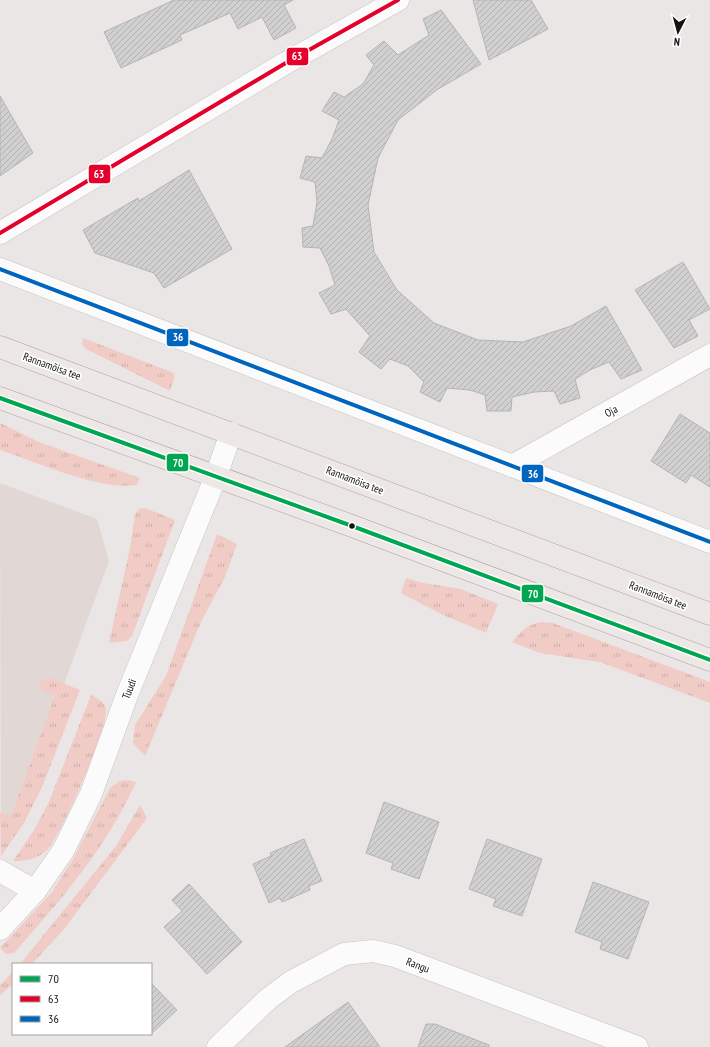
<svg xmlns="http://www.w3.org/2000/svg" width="710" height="1047" font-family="'PT Sans Narrow',sans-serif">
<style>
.built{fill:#e1d7d5}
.grass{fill:url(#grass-tufts)}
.building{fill:url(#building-hatch);stroke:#b5b4b4}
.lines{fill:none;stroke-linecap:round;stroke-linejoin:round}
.minor-casing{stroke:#c7c4c3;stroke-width:23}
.major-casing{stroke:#aea2a0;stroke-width:23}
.minor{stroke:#fcfbfb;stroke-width:22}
.major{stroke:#ede7e6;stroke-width:22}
.bus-1-casing{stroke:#fff;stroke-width:7}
.bus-2-casing{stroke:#fff;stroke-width:7}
.bus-3-casing{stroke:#fff;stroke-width:7}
.bus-1{stroke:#00a651;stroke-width:4}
.bus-2{stroke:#e4002b;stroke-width:4}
.bus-3{stroke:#0065bd;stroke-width:4}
.bus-dot{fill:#151312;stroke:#fff;stroke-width:1.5}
.labels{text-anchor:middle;stroke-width:3.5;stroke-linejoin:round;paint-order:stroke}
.street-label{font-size:11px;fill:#151312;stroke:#fff}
.line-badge{stroke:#fff;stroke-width:1.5}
.badge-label{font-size:11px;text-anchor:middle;font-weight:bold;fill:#fff}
</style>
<defs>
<pattern id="grass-tufts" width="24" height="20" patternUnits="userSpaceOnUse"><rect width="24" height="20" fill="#f1ccc6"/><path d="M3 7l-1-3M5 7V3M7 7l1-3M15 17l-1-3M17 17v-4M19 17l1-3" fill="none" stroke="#ceaea9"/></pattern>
<pattern id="building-hatch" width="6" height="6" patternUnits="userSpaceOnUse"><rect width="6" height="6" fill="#d1d0d0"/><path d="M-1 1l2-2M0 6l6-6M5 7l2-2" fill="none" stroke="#b3b2b2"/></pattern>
</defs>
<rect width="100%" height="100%" fill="#eae6e5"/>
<polygon class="built" points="0,483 97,519 109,561 1,856"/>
<g class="grass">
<polygon points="83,338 174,373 174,379 170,391 86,349 82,344"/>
<path d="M 0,423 L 39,442 L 140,478 L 137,485 C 99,491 37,462 0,450 Z"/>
<polygon points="145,508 175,520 132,636 127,641 109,643 130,548 135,514 139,509"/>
<polygon points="217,534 237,544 225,577 201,622 145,756 133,743 135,725 166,676"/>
<polygon points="406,578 423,583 461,589 498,604 486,633 441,614 401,593"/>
<path d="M 541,622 L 553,623 L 710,682 L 710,703 L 600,662 L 540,653 L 512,642 C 521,631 527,625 541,622 Z"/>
<polygon points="50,678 80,690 43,785 24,823 1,856 0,812 11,816 55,696 39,689 40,682"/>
<path d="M 91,695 C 97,698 104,701 106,709 C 109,726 61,836 47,850 C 37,859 27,861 13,861 L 34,830 L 49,802 Z"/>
<path d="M 128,780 L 136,782 C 107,847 61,900 14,953 L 6,954 L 0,948 L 52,892 L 73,859 L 110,788 L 119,781 Z"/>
<polygon points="140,805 147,818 65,928 32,964 20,964 116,846"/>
<polygon points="13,972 13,984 0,995 0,985"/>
</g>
<g class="building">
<polygon points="174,0 293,0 284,5 296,28 274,40 262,17 238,29 230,13 180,35 182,40 121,68 104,32"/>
<polygon points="473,0 531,0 548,29 489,60"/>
<polygon points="441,10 481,64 438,89 398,120 378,158 368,205 374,252 397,290 434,323 478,340 523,342 571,326 606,306 642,370 621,379 609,362 592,369 575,379 580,398 560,404 554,391 534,392 512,397 511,411 487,411 485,395 470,390 447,388 440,402 420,392 424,382 408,366 390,359 381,369 359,352 370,336 346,309 331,314 319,293 335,285 329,266 320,248 303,247 302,228 313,226 317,202 315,182 300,178 306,156 322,158 332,139 339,120 322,111 334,92 344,97 363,84 374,65 366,55 384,41 398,55 429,35 423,19"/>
<polygon points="0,96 33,153 0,176"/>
<polygon points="189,170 232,249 164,288 154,273 95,253 83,230 138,198 139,201"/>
<polygon points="683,262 710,309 689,320 698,336 674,348 635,290"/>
<polygon points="680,414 710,433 710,487 691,475 686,483 651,461"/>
<polygon points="384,802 439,822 419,879 391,869 393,863 366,853"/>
<polygon points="304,839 322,881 309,886 310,890 282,902 280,898 269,903 253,864 271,856 270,853"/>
<polygon points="487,839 542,859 522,916 493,906 496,899 469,889"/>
<polygon points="593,882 649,902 628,959 600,949 602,942 575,932"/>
<polygon points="189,884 242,942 207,974 164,927 182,911 172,900"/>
<polygon points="151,983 177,1010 151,1034"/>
<polygon points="348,1002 380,1047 285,1047"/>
<polygon points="426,1024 435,1024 489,1045 489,1047 418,1047"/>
</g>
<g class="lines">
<g class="minor-casing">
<g id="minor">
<polyline points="0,233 284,64 398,0"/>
<polyline points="0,269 710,542"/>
<polyline points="512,466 710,355"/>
<polyline points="0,871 35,891"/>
<polyline points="0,929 35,891 63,851 91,794 127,695 216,476 231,433"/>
<polyline points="218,1047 268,999 291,982 344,954 373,951 395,956 637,1047"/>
</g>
</g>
<g class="major-casing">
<g id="major">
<polyline points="0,347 710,614"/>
<polyline points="0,398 352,526 710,660"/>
</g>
</g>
<use href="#minor" class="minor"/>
<use href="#major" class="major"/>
<g class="bus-1-casing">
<polyline id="bus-1" points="0,398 352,526 710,660"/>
</g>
<g class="bus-2-casing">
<polyline id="bus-2" points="0,233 284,64 398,0"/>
</g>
<g class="bus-3-casing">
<polyline id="bus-3" points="0,269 710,542"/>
</g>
<use href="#bus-1" class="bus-1"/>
<use href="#bus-2" class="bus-2"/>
<use href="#bus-3" class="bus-3"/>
</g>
<circle class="bus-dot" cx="352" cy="526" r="3.5"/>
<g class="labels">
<g class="street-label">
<text transform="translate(52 366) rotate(20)" y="4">Rannamõisa tee</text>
<text transform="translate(611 411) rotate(-29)" y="4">Oja</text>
<text transform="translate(355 480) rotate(21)" y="4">Rannamõisa tee</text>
<text transform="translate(658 595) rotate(21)" y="4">Rannamõisa tee</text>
<text transform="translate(129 689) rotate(-69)" y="4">Tuudi</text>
<text transform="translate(418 965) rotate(21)" y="4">Rangu</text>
</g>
</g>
<g class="line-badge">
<rect x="286" y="47" width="23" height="19" rx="4" fill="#e4002b"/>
<rect x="88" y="164" width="23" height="20" rx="4" fill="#e4002b"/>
<rect x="166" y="328" width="23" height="19" rx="4" fill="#0065bd"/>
<rect x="166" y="453" width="23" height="19" rx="4" fill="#00a651"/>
<rect x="521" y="464" width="23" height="19" rx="4" fill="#0065bd"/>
<rect x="521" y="584" width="23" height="19" rx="4" fill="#00a651"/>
</g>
<g class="badge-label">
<text x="297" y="60">63</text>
<text x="99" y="178">63</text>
<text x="178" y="341">36</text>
<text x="178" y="467">70</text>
<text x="533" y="478">36</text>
<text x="533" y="598">70</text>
</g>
<rect x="12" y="963" width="140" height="72" fill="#ffffff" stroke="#a1a1a0"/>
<rect x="20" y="976" width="20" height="6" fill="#00a651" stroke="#a1a1a0"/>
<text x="48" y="983" font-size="12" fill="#151312">70</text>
<rect x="20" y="996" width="20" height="6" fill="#e4002b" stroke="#a1a1a0"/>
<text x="48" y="1003" font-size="12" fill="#151312">63</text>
<rect x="20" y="1016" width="20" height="6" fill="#0065bd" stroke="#a1a1a0"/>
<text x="48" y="1023" font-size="12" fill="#151312">36</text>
<g transform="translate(678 32) rotate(186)" stroke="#ffffff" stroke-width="3" paint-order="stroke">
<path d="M0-3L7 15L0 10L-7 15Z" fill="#151312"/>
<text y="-6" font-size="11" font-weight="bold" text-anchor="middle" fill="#151312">N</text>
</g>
</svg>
